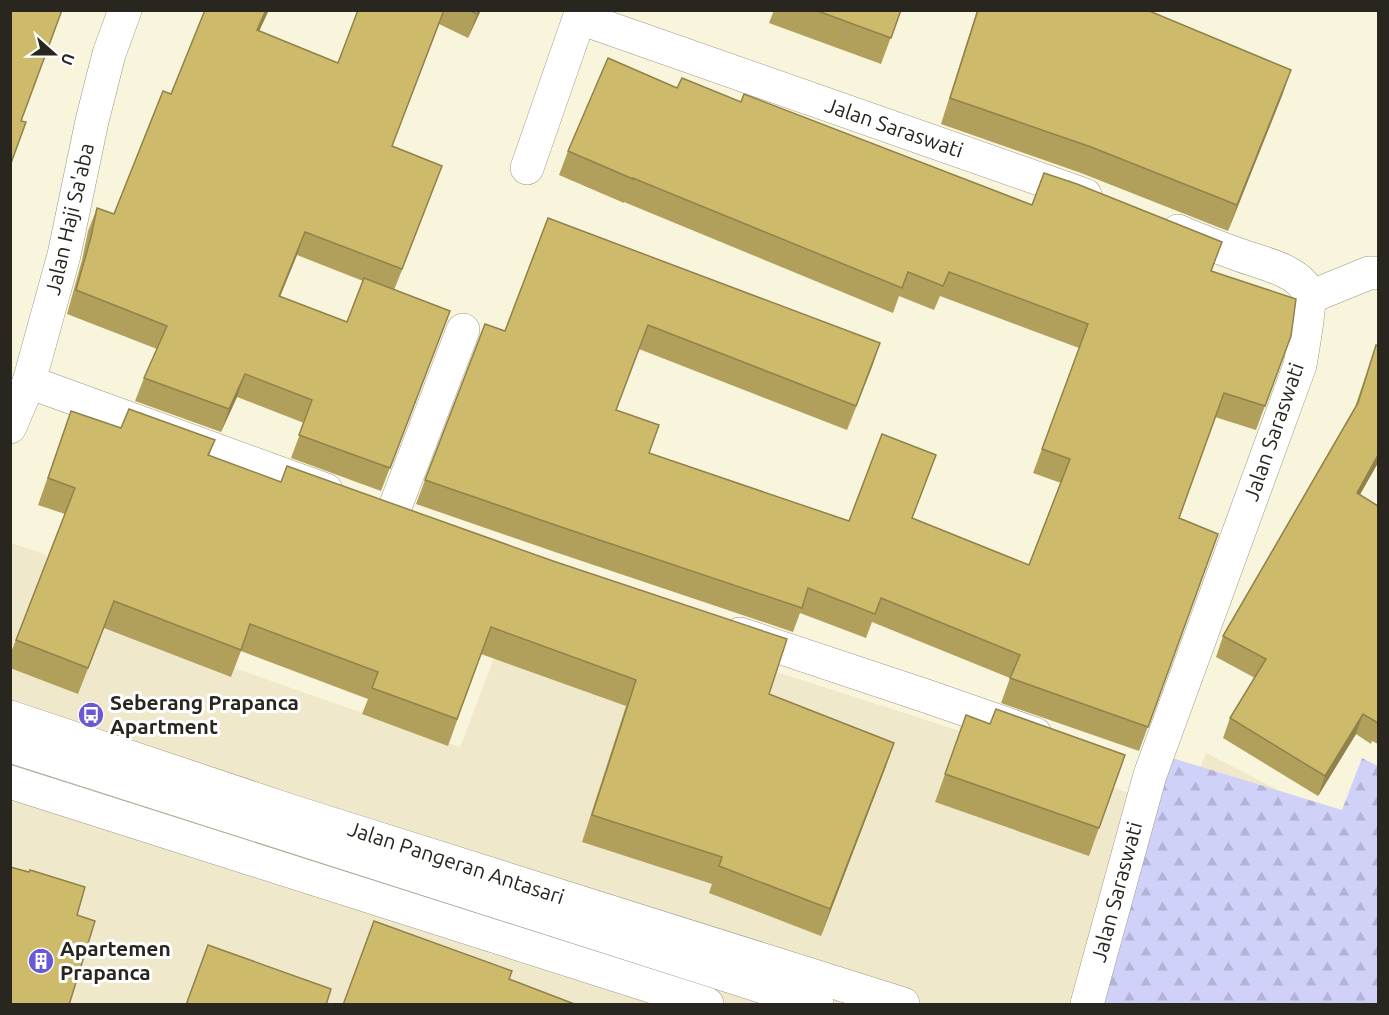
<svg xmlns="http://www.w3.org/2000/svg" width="1389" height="1015" font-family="Ubuntu,sans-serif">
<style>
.built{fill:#f0e8ca}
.forest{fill:url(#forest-firs)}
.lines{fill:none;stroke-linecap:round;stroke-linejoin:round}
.minor-casing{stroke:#9d9883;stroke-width:34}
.major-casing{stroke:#9d9883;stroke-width:34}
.minor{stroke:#fff;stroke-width:33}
.major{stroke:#fff;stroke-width:33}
.wall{fill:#b1a05c;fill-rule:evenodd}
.shaded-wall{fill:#90824b}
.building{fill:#ceba6b;stroke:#90824b;stroke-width:1.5}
.labels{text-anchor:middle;stroke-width:6;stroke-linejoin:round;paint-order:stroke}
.street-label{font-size:21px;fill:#28261e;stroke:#fff}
.poi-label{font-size:21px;font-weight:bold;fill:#28261e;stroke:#fff;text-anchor:start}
</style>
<defs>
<pattern id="forest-firs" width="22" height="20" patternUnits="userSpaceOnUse" patternTransform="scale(1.5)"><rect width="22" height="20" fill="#d0d1f9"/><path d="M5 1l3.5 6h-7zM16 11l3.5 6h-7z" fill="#b3b3d5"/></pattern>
</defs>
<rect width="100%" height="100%" fill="#f9f4dc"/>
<polygon class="built" points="11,543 47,555 34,598 460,747 523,583 665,636 954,729 1183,813 1206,753 1343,823 1378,1004 11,1004"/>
<polygon class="forest" points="1172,758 1342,810 1362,758 1378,766 1378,1004 1099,1004"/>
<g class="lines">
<g class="minor-casing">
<g id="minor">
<polyline points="580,18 1085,195"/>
<polyline points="527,168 582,10"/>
<polyline points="1310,297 1369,273 1378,273"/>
<polyline points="29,382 326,490"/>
<polyline points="10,427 29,382 64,255 92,121 109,54 125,10"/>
<polyline points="392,515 463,330"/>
<polyline points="740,634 926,696 1035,734"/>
<path d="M 1087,1004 L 1150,775 L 1300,365 C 1302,353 1311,303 1309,295 C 1301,269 1256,262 1234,253 C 1215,246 1196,239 1178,231"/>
</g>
</g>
<g class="major-casing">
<g id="major">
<polyline points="10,717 294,812 903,1004"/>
<polyline points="10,746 817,1004"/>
<polyline points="10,782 707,1004"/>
</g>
</g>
<use href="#minor" class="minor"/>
<use href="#major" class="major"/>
</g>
<g class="wall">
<path d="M 358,10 L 481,10 L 468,38 L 439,24 L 392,146 L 442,166 L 394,290 L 450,311 L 381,491 L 291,458 L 304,423 L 237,397 L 221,432 L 135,401 L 144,378 L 157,349 L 67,314 L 82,260 L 88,231 L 97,208 L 114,214 L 171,94 L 260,31 L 338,63 ZM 297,255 L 363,281 L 347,322 L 280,297 Z"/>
<polygon points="774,10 901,10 881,64 769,23"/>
<polygon points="977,10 1147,10 1291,70 1228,231 1081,173 941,124"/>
<polygon points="677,88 741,102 1032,205 1212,271 1291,336 1256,430 1215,417 1179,518 1218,534 1139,751 1001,703 1010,678 872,622 866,638 800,613 793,632 555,552 416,504 425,480 505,331 548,218 880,343 847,430 639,349 616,410 649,453 849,521 912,518 1029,565 1061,483 1033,473 1079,348 940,296 934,310 899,296 893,313 624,202 624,203 559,175 568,151"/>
<polygon points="1376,345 1360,495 1378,506 1378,744 1372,741 1371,744 1356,734 1318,796 1223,738 1230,718 1255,678 1216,657 1223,636 1355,407"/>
<polygon points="71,411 121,428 215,440 209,456 769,694 894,743 821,936 709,893 712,884 582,842 626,706 481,654 448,746 362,714 368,699 241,651 231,677 104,628 78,694 10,668 10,655 65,514 38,505"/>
<polygon points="966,715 990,724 1125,755 1089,856 935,802"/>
</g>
<g class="shaded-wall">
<polygon points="266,10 269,10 249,53 257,30"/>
<polygon points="479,10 481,10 468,38 477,14"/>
<polygon points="1291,70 1282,96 1228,231 1237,205"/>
<polygon points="442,166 433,190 393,293 402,269"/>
<polygon points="305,232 297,255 270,320 279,296"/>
<polygon points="880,343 872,367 847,430 856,406"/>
<polygon points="245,374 237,397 221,432 229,409"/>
<polygon points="1378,455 1378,463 1349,514 1357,493"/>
<polygon points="1363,714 1356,734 1318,796 1325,776"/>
<polygon points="894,743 885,769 821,936 830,909"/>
</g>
<g class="building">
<polygon points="10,10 62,10 21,121 26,122 10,166"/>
<polygon points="205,10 266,10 257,30 338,63 358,10 444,10 392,146 442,166 402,269 305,232 279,296 347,322 364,278 450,311 390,468 299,435 312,400 245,374 229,409 144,378 167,326 76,290 91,237 97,208 114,214 163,91 171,94"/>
<polygon points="469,10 479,10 477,14"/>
<polygon points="815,10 901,10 891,38"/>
<polygon points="978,10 1147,10 1291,70 1237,205 1091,147 950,98"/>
<polygon points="608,58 677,88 682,78 741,102 744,94 1032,205 1044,173 1077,184 1222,242 1211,271 1296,299 1291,336 1265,406 1224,393 1179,518 1218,534 1148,727 1010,678 1020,655 881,598 875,614 808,588 802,608 564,528 425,480 485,324 505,331 548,218 880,343 856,406 648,325 616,410 659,425 649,453 849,521 882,434 936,455 912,518 1029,565 1070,459 1042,449 1088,324 949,272 943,286 908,272 902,288 633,178 633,179 568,151"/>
<polygon points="1376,345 1378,346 1378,455 1357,493 1378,506 1378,723 1363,714 1325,776 1230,718 1266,659 1223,636 1358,403"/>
<polygon points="129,409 215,440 208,455 281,482 287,466 553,561 787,639 769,694 894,743 830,909 719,866 722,857 592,815 636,680 491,627 457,719 372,688 378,672 250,624 241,650 114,601 88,668 16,640 75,488 48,478 71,411 121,428"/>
<polygon points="996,709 1125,755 1099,828 945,774 966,715 990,724"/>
<polygon points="10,867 29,872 30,870 85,887 77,915 95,921 69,1005 10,1005"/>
<polygon points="374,921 512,971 509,979 577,1005 343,1005"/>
<polygon points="208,945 331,989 326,1005 186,1005"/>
</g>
<defs>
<g id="bus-disc" transform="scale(1.35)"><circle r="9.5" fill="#6959d3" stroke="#fff"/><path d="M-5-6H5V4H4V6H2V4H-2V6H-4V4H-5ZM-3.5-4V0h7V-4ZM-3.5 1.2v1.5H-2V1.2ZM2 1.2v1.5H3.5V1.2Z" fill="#fff"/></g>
<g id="building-disc" transform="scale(1.35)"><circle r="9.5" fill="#6959d3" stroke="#fff"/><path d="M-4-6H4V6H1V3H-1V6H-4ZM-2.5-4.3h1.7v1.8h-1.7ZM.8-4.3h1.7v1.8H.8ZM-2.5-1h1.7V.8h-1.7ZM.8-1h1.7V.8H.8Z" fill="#fff"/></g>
</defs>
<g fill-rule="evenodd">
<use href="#bus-disc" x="91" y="715"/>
<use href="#building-disc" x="41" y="961"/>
</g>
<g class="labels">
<g class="street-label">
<text transform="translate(894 128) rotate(19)" y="7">Jalan Saraswati</text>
<text transform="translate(70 219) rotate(-77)" y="7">Jalan Haji Sa'aba</text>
<text transform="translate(1274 432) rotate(-71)" y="7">Jalan Saraswati</text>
<text transform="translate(456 863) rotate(18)" y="7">Jalan Pangeran Antasari</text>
<text transform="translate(1117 892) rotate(-75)" y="7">Jalan Saraswati</text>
</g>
<g class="poi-label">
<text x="110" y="710">Seberang Prapanca<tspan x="110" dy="24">Apartment</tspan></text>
<text x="60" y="956">Apartemen<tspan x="60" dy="24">Prapanca</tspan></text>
</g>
</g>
<rect width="1389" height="1015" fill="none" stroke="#28261e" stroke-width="24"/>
<g transform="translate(54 54) rotate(111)" stroke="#ffffff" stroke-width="4.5" paint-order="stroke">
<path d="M0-4.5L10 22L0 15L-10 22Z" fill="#28261e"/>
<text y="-9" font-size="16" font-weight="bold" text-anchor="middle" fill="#28261e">U</text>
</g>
</svg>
